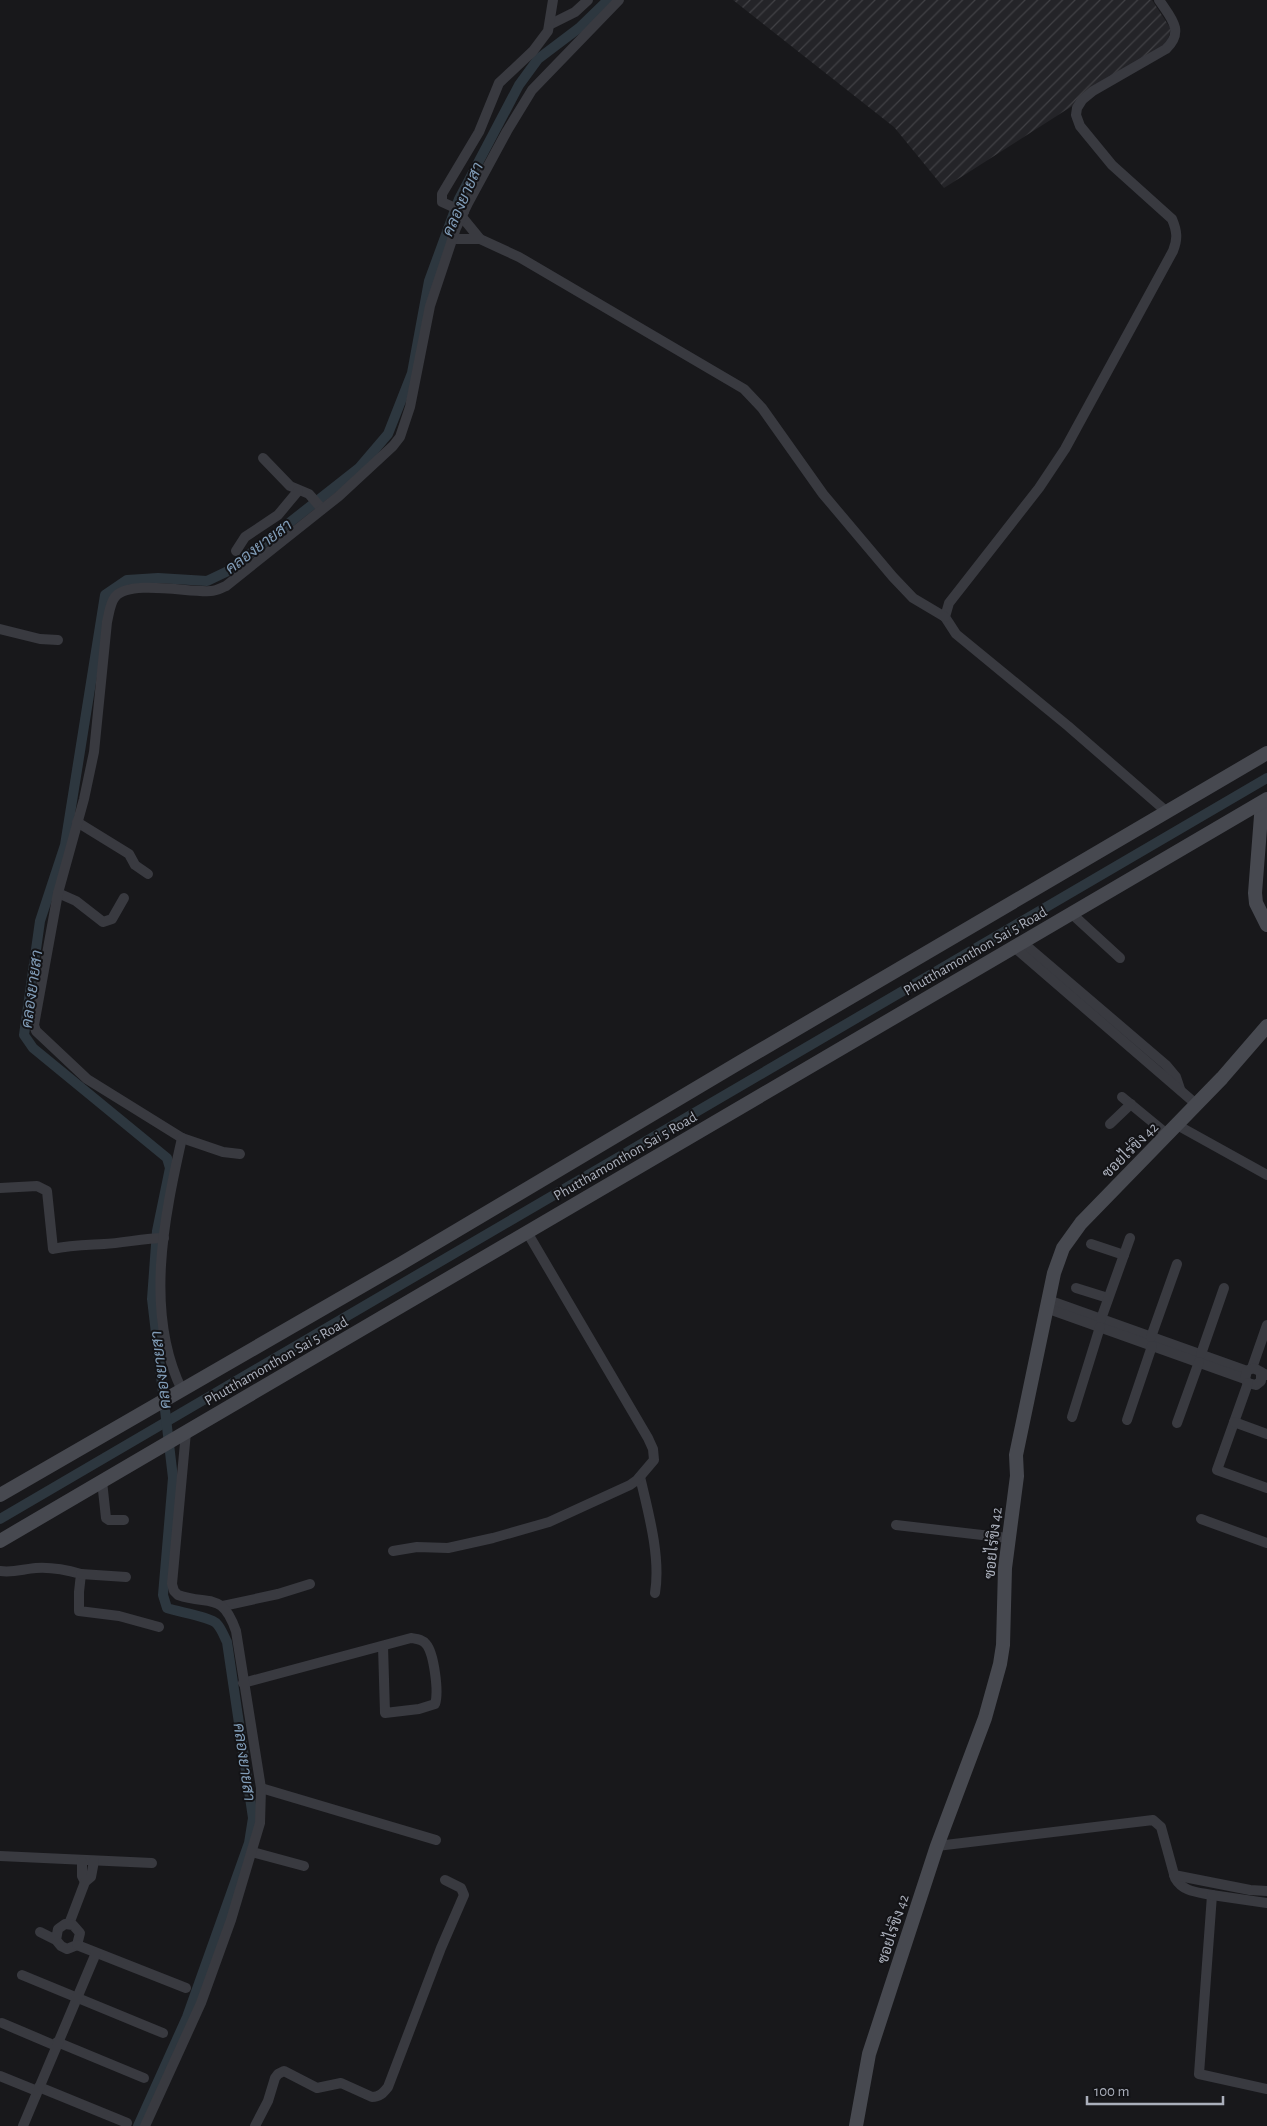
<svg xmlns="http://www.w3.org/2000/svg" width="1267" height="2126" font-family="'Alegreya Sans',Sarabun,sans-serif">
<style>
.industrial{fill:url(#industrial-furrows)}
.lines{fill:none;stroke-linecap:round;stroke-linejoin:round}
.canal{stroke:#2d373f;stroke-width:10}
.street{stroke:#393a40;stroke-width:10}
.secondary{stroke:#474950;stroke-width:14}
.labels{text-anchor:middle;stroke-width:4;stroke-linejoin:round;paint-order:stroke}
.street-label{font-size:15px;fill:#aaafbb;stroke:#131316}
.water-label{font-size:16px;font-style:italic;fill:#809cb7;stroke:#131316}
</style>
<defs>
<pattern id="industrial-furrows" width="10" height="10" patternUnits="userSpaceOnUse" patternTransform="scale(1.25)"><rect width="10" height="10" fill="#242428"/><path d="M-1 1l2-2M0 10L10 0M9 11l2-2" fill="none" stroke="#414145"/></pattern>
</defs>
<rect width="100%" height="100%" fill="#18181b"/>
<polygon class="industrial" points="733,0 1152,0 1171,29 1166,46 944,188 894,127"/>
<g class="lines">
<g class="canal">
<polyline points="0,1519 1267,778"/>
<path d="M 138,2126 L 187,2017 L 249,1843 L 253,1818 L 227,1642 C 224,1636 221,1628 217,1624 C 211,1617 178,1612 167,1608 L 163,1595 L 173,1478 L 152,1299 L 157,1231 L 170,1168 L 167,1158 L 33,1048 L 24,1035 L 40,921 L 65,845 L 105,595 L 127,580 L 158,578 L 207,581 L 228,571 L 359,468 L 388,434 L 412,373 L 429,281 L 459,199 L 519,85 L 538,59 L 579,28 L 608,0"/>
</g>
<g class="street">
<path d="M 1159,0 C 1171,18 1185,31 1166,49 L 1093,91 L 1082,100 L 1077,108 L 1076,115 L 1080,126 L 1112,165 L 1172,219 C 1177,231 1178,239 1173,251 L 1065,449 L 1039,488 L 949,603 L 945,617 L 956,634 L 1068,726 L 1167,812"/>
<polyline points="551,24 575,12 588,0"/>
<polyline points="464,212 442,202 442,194 479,132 499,83 533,51 548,31 553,0"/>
<polyline points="462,217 480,239 519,257 744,389 762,408 823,494 893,577 913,598 945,617"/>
<polyline points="452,239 480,239"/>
<polyline points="263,458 290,486 309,494 322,509"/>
<polyline points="236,551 245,537 278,515 298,491"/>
<polyline points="0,629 40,639 58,640"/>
<polyline points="77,822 129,854 135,865 148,874"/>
<polyline points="58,893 76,901 103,922 112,919 124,898"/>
<polyline points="1072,914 1120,958"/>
<polyline points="1022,942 1166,1065 1176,1077 1180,1089"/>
<polyline points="1014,947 1196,1104"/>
<polyline points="1122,1097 1167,1134"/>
<polyline points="1110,1124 1131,1104"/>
<polyline points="1177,1125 1267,1175"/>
<path d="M 240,1154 L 223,1152 L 182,1138 L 87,1079 L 36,1031 L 34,1025 L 58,893 L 84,799 L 94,752 L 107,622 C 109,614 110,603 115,597 C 130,579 190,593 211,591 C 216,591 221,588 226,586 L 339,496 L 393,446 L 400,437 L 410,407 L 430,306 L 456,228 L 468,203 L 507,131 L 532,90 L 619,0"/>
<path d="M 0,1188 L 37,1186 L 47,1191 L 53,1249 C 70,1245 86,1245 104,1244 C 124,1243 144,1238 164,1238"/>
<polyline points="1091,1244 1124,1255"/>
<polyline points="1076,1288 1108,1298"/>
<polyline points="1048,1300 1247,1371"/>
<polyline points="1046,1308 1245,1379"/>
<polyline points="1101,1319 1130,1238"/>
<polyline points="1151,1337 1177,1264"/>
<polyline points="1201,1354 1224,1288"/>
<polyline points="1252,1368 1267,1325"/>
<path d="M 1261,1373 L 1261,1381 L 1256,1385 L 1248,1383 L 1245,1379 L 1247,1371 C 1255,1365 1259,1372 1267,1375"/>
<polyline points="1248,1383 1217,1470 1267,1488"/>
<path d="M 182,1390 C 144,1313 164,1218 182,1138"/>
<polyline points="1072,1417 1100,1327"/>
<polyline points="1127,1420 1152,1346"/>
<polyline points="1234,1422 1267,1434"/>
<polyline points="1177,1423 1199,1362"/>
<path d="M 640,1477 C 648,1511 661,1557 655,1593"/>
<polyline points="102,1481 106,1518 109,1520 124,1520"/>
<polyline points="1201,1519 1267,1543"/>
<polyline points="896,1525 1008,1538"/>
<polyline points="393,1551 417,1547 448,1548 493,1538 549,1522 630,1485 637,1480 654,1460 653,1449 648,1438 527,1232"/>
<path d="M 0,1571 C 13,1573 23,1569 36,1568 C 51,1567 67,1570 81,1574 L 79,1592 L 79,1611 L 119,1616 L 159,1627"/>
<polyline points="81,1574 126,1577"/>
<polyline points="223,1606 278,1594 310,1584"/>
<path d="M 243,1683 L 411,1638 C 417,1639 422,1639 426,1644 C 434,1653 439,1692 435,1704 L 419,1709 L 385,1713 L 383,1646"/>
<polyline points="261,1788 436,1840"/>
<path d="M 937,1846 L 1153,1820 L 1161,1827 L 1175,1878 C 1183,1892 1197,1892 1212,1895 L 1199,2074 L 1267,2089"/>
<polyline points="252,1852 304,1866"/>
<polyline points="0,1856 152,1863"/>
<polyline points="82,1861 82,1876 85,1882"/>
<polyline points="1174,1875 1250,1890 1267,1891"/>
<polyline points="1212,1895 1267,1903"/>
<polyline points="69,1924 85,1882 91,1877 94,1861"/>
<polyline points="40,1932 56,1940 61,1946 67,1949 77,1945 80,1933 73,1925 65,1924 58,1929 56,1940"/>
<polyline points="77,1945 186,1988"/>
<polyline points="22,1975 163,2033"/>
<polyline points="2,2023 56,2046"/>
<polyline points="57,2042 144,2078"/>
<polyline points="0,2076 37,2091"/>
<polyline points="39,2087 127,2123"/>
<polyline points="23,2126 96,1953"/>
<path d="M 145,2126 L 201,2003 L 231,1920 L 260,1823 L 261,1788 L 236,1631 C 222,1591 210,1606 178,1595 L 174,1591 L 172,1584 L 186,1432"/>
<path d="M 255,2126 L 268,2101 L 275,2078 L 278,2074 L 284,2071 L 317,2088 L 341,2083 L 372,2097 C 380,2097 383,2093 388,2087 L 441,1948 L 464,1895 L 461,1888 L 445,1880"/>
</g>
<g class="secondary">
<polyline points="1262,803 1255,893 1256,903 1267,925"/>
<polyline points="0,1495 402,1263 742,1061 1267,753"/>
<polyline points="0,1541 1267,799"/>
<polyline points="856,2126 869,2054 937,1846 985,1718 1000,1664 1003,1645 1005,1568 1017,1476 1016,1455 1054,1273 1063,1248 1081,1223 1222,1078 1267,1026"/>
</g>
</g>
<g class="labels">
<g class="street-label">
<text transform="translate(975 951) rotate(-30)" y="5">Phutthamonthon Sai 5 Road</text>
<text transform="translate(1130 1150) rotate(-45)" y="5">ซอยไร่ขิง 42</text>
<text transform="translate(625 1156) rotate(-30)" y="5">Phutthamonthon Sai 5 Road</text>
<text transform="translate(276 1361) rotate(-30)" y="5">Phutthamonthon Sai 5 Road</text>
<text transform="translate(993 1543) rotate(-84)" y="5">ซอยไร่ขิง 42</text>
<text transform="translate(893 1929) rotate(-72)" y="5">ซอยไร่ขิง 42</text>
</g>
<g class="water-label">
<text transform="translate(462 199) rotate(-66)" y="6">คลองยายสา</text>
<text transform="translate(258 546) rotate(-37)" y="6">คลองยายสา</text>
<text transform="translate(31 989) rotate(-82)" y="6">คลองยายสา</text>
<text transform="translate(160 1370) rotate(-97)" y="6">คลองยายสา</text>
<text transform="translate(245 1762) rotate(82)" y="6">คลองยายสา</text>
</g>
</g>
<path d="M1087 2096v8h136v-8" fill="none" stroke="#aaafbb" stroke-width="2.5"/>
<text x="1094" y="2096" font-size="15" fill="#aaafbb" stroke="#131316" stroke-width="4" paint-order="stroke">100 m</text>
</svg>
